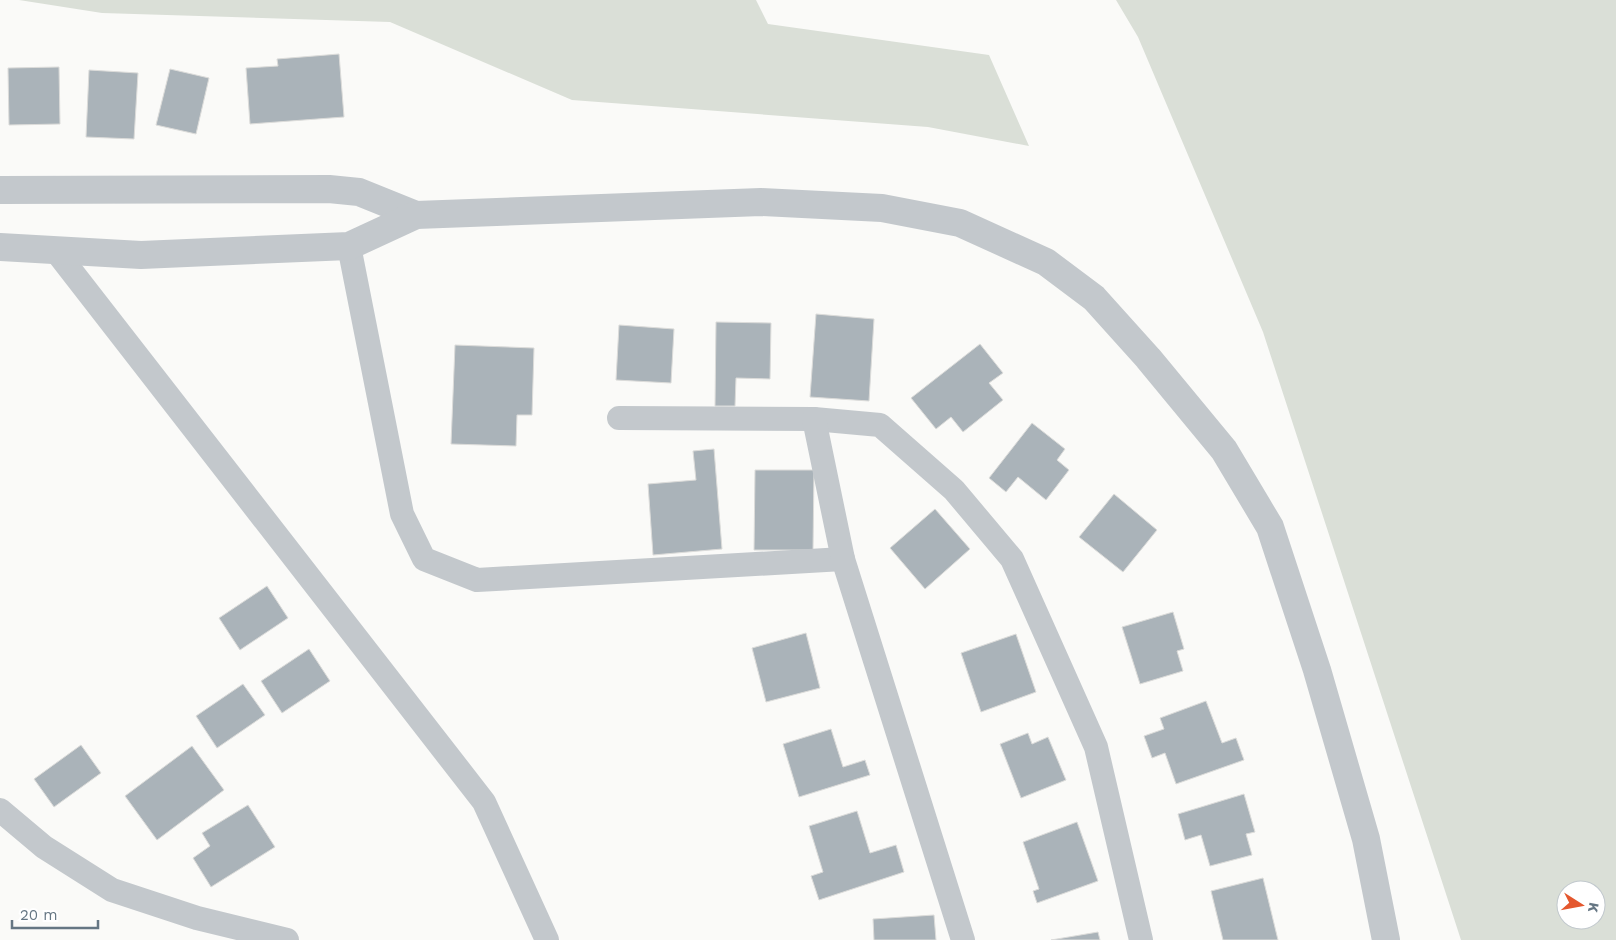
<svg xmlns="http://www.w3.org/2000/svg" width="1616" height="940" font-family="'Work Sans',sans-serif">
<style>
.green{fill:#dadfd7;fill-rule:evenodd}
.building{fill:#aab3b9;stroke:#dcdcda}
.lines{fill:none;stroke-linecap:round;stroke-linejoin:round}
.minor{stroke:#c3c8cc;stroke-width:24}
.tertiary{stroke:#c3c8cc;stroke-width:28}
</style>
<rect width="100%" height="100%" fill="#fafaf8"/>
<g class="green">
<polygon points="19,0 756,0 768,24 989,55 1029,146 928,127 572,100 390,22 102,13"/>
<path d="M 1116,0 L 1616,0 L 1616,940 L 1461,940 L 1263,332 L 1138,37 ZM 1566,890 L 1596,890 L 1596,920 L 1566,920 Z"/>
</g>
<g class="building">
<polygon points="339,54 344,117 250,124 246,68 278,66 277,59"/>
<polygon points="59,67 60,124 9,125 8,68"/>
<polygon points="170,69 209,78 196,134 156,125"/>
<polygon points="89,70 138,73 134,139 86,137"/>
<polygon points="816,314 874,319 869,401 810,397"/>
<polygon points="716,322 771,323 770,379 736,378 735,406 715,406"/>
<polygon points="619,325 674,329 671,383 616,380"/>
<polygon points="980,344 1003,373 989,383 1003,400 963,432 951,417 936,429 911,398"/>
<polygon points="455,345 534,348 532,415 517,415 516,446 451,444"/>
<polygon points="1032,423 1065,449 1057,460 1069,470 1046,500 1018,477 1006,492 989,478"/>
<polygon points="714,449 722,549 653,555 648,484 696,480 693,451"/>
<polygon points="755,470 814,470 813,550 754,550"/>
<polygon points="1114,494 1157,530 1123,572 1079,537"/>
<polygon points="935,509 970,549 925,589 890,548"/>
<polygon points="267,586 288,618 240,650 219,618"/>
<polygon points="1173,612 1184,649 1177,651 1183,671 1140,684 1122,627"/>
<polygon points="806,633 820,688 766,702 752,648"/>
<polygon points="1016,634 1036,692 981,712 961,653"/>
<polygon points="309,649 330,681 282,713 261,681"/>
<polygon points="243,684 265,715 217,748 196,716"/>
<polygon points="1206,701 1222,743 1236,738 1244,760 1176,784 1165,753 1152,758 1144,736 1164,729 1160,718"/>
<polygon points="831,729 843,767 865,760 870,775 799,797 783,744"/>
<polygon points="1028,733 1032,744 1048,737 1066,780 1021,798 1000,744"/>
<polygon points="81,745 101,773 54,807 34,779"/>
<polygon points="192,746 224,790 157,840 125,796"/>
<polygon points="1244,794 1255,832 1246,834 1252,855 1210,866 1201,835 1185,840 1178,814"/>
<polygon points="248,805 275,847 211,887 193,858 210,846 202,833"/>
<polygon points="857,811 870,853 896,845 904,872 819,900 811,876 823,872 809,826"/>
<polygon points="1077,822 1098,881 1037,903 1033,891 1039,889 1023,842"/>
<polygon points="1263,878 1278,940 1223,940 1211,891"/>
<polygon points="934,915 936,940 874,940 873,919"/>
<polygon points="1098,932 1100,940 1051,940"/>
</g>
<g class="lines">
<g class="minor">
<polyline points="349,246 402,514 424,559 477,580 843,559"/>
<polyline points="55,250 484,802 547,940"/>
<polyline points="619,418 814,419 880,425 954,490 1012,559 1096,747 1141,940"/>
<polyline points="814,419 843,559 963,940"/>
<polyline points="0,810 44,847 112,890 197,918 287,940"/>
</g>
<g class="tertiary">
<polyline points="0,190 329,189 359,192 416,215"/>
<polyline points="0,247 141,255 349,246 416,215 761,202 882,208 960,223 1046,262 1094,298 1148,358 1224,450 1270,527 1317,670 1366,839 1386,940"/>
</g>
</g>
<g transform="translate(1581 905) rotate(101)"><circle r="24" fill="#ffffff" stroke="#c1c8cd"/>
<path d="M0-4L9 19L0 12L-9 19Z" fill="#e4572e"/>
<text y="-8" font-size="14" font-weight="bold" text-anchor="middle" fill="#657683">K</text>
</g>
<path d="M12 920v8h86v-8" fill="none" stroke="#657683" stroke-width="2.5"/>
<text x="20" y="920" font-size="15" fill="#657683" stroke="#ffffff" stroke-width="4" paint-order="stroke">20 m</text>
</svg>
